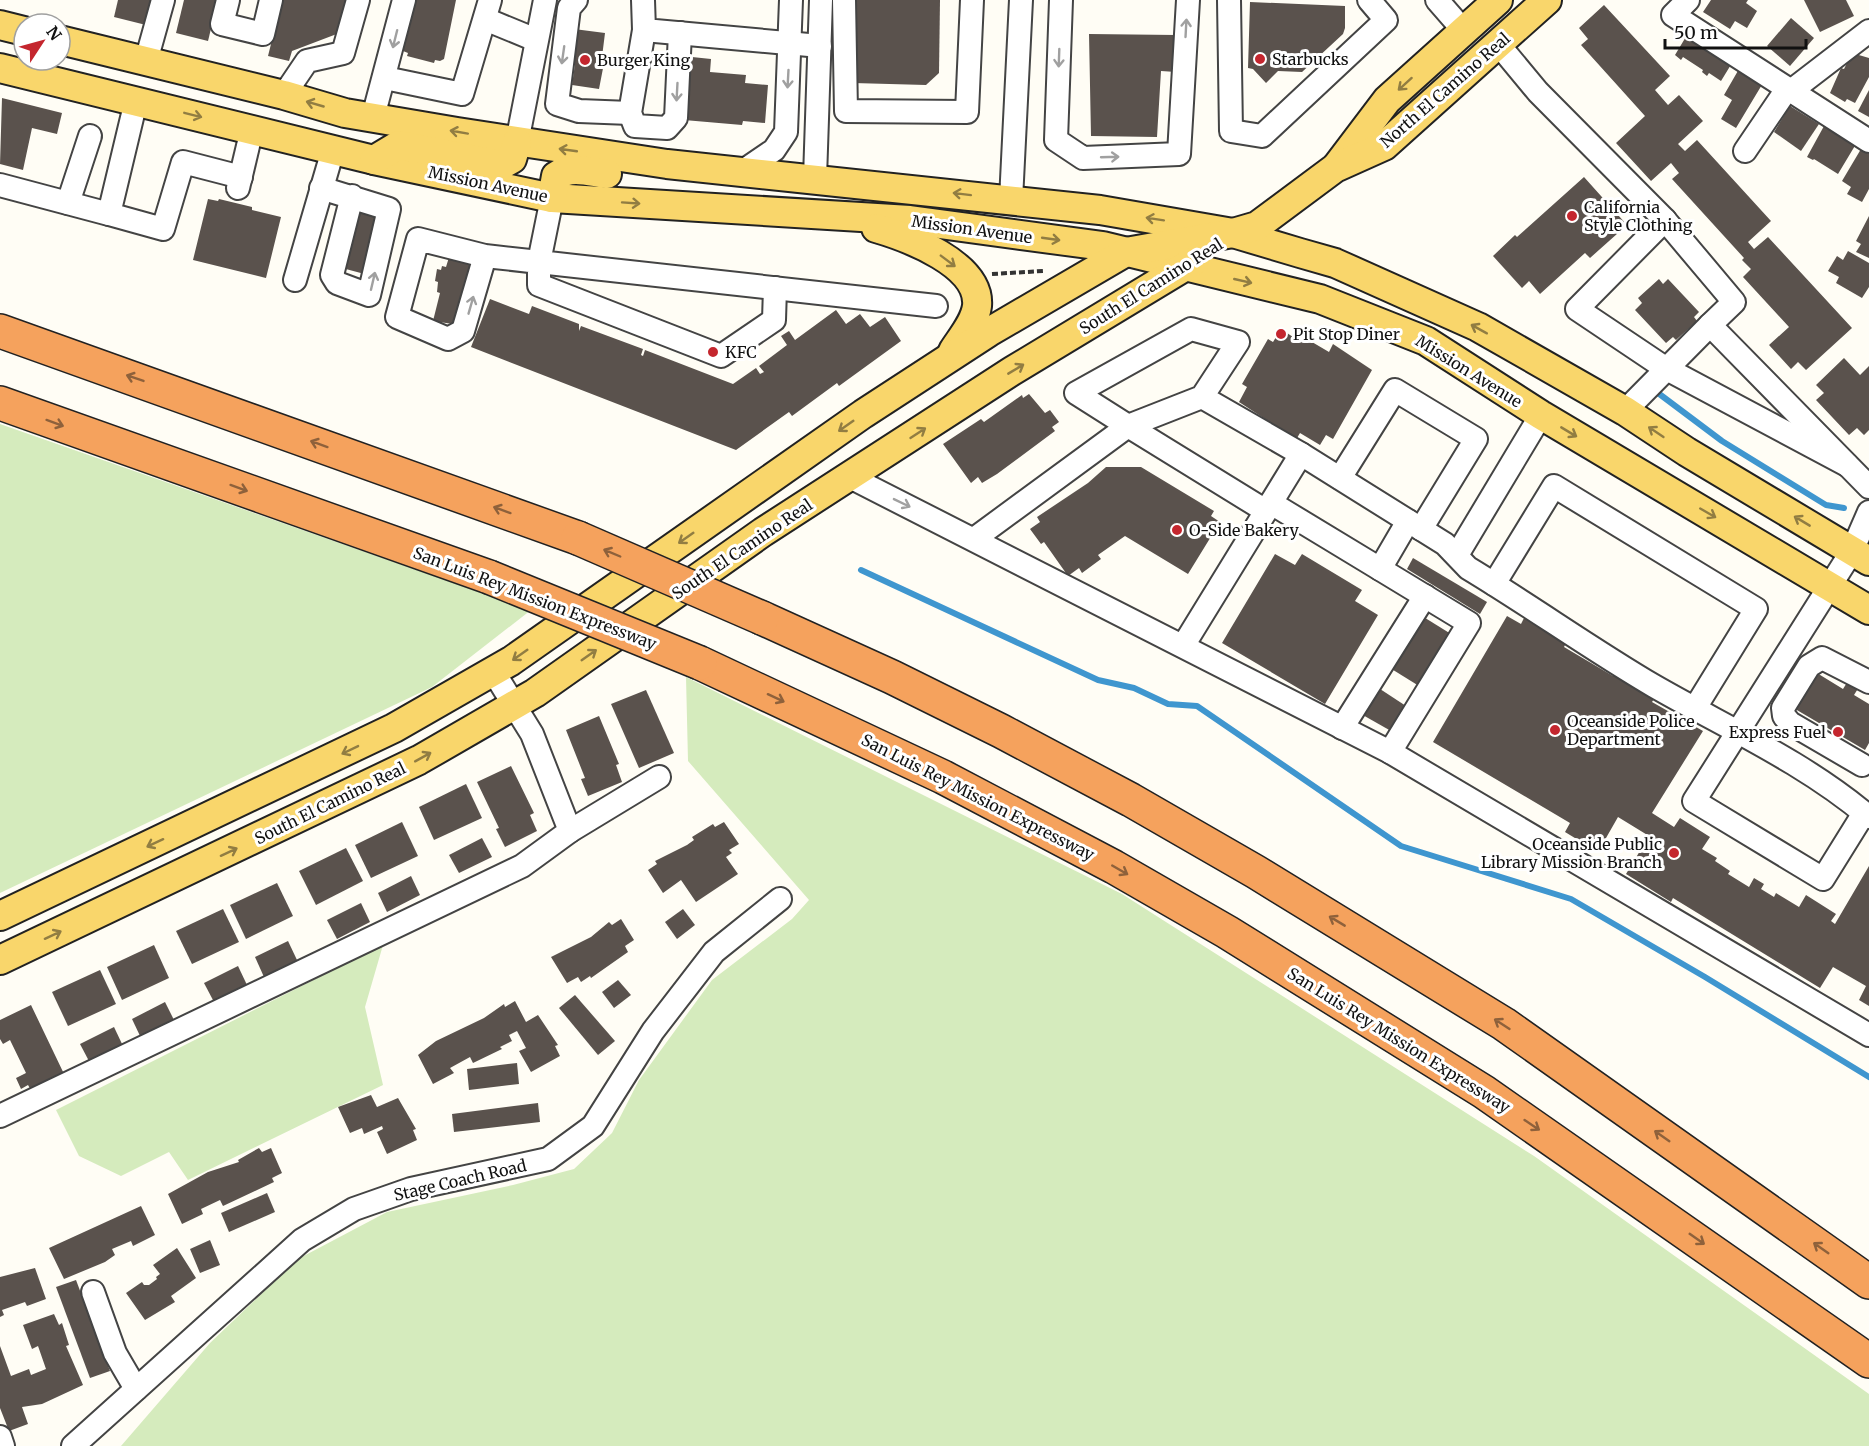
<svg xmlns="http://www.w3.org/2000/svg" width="1869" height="1446" font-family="Merriweather,serif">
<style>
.grass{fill:#d5ebbd}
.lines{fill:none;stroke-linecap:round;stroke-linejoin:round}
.stream{stroke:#3f96cf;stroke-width:6}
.building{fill:#5a524d}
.minor-casing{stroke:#444;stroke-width:26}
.major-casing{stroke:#222;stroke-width:32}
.highway-casing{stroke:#222;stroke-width:36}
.path{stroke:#333;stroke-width:4;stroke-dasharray:6 3;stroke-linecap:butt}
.minor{stroke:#fff;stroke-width:22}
.major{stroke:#f9d66b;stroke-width:28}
.highway{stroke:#f5a25d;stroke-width:33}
.highway-bridge-casing{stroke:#222;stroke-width:36;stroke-linecap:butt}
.highway-bridge{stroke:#f5a25d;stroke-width:33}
.oneway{stroke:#a0a0a0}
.oneway2{stroke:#917d42}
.oneway3{stroke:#8e613b}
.poi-dot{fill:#c4262e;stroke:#fff;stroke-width:2}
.labels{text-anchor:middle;stroke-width:6;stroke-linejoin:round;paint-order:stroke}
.poi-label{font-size:16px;fill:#111;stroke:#fff;text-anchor:start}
.street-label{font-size:16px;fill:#111;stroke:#fff}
</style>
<rect width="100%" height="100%" fill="#fffdf5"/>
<g class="grass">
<polygon points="0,424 531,610 432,687 0,893"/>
<polygon points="686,677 1122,894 1534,1156 1869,1394 1869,1446 121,1446 210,1343 298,1259 387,1212 513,1185 574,1169 612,1133 639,1080 712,980 792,919 809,900 688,761"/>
<polygon points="383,945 365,1007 383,1085 188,1180 169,1152 121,1176 79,1156 56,1110"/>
</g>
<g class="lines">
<g class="stream">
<polyline points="1658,393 1722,441 1826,505 1844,508"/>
<polyline points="861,570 1098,680 1134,688 1168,704 1197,706 1401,846 1571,899 1705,977 1869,1077"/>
</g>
</g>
<g class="building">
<polygon points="118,0 152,0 146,25 114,17"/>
<polygon points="184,0 218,0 208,41 176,33"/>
<polygon points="282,0 350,0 342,32 292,51 289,61 268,56"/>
<polygon points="416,0 456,0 444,59 440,61 435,60 434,63 407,56 408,53 403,51 409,29 400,26 407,16 412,17"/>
<polygon points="854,0 940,0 939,73 926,85 853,83"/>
<polygon points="1711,0 1748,0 1746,3 1757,11 1747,28 1735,21 1730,29 1703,12"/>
<polygon points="1804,0 1846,0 1854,16 1820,32"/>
<polygon points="1250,2 1345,6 1345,28 1343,34 1302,72 1278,71 1266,83 1253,69 1248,68"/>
<polygon points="1604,5 1670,76 1655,90 1668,105 1679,95 1703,121 1678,144 1685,151 1697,140 1771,221 1748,242 1754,249 1768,237 1852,328 1806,370 1798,362 1791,369 1769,345 1789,327 1743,277 1751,269 1742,260 1744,258 1672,179 1679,173 1671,163 1651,181 1616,143 1645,116 1581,45 1588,39 1579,28"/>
<polygon points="1791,18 1814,38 1790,66 1767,46"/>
<polygon points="574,29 605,33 602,57 605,58 599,89 572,85 575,64 566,63"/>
<polygon points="1089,34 1176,35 1176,72 1161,71 1157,137 1091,136"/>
<polygon points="1687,35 1732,63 1721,81 1709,73 1707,76 1702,72 1703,70 1683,57 1681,60 1675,55"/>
<polygon points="1852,53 1869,58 1869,77 1855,103 1847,99 1845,102 1830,93 1841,68 1844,69"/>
<polygon points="692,57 711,59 710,72 746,75 745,83 768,85 765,123 743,121 742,125 684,120 687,71 691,71"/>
<polygon points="1739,69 1763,83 1736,128 1721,119 1732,100 1724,95"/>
<polygon points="1869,90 1869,117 1858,111"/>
<polygon points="2,98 62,113 57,134 32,128 23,170 0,164"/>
<polygon points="1790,106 1819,124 1801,151 1774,132"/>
<polygon points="1824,126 1832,131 1833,128 1856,144 1838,174 1814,159 1816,157 1813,160 1807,157"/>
<polygon points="1861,149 1869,154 1869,189 1862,202 1847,194 1851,187 1842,181"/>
<polygon points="1584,177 1627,225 1590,258 1585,253 1540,294 1529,281 1522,288 1493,256 1515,235 1517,237"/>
<polygon points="208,199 218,201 219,199 252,207 252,210 281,217 266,278 193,260"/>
<polygon points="357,205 388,213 372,276 342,268"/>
<polygon points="1869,216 1869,258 1856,252 1861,244 1856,241"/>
<polygon points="1848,251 1869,263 1869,287 1862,298 1836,283 1839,277 1828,271 1837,256 1843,260"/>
<polygon points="450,254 476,259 459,325 433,321 440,293 437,292 438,282 435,281 437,269 441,270 442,266 446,267"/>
<polygon points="1659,279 1663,284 1668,279 1699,312 1694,317 1697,321 1676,340 1673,337 1666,343 1635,310 1642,303 1638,298"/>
<polygon points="490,299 529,314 532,306 579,324 579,331 581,326 643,349 641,355 643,356 645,350 733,384 756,368 760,374 764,372 759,366 787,345 781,336 789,331 795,340 836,310 846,324 860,314 870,327 885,317 901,341 839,386 837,383 792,416 789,412 736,450 471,347"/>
<polygon points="1281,329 1293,337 1295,332 1329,352 1333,344 1372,370 1333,439 1326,435 1320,445 1300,433 1297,438 1288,434 1239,402 1247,387 1242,384 1268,339 1273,342"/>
<polygon points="1844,358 1860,375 1869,366 1869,430 1864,435 1857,428 1849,435 1816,400 1824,393 1816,385"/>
<polygon points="1029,394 1045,413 1050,410 1059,422 1052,427 1055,431 997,474 982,483 978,477 971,483 943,444 981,419 984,422 1022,395 1023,398"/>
<polygon points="1106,467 1141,467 1214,511 1211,516 1220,522 1188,574 1125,536 1098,555 1101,559 1082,573 1079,568 1068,576 1044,542 1041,544 1030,529 1040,522 1037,517 1088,483"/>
<polygon points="1275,554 1295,565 1302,554 1362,590 1355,601 1378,615 1325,704 1222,643"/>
<polygon points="1413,558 1487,602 1480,614 1407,569"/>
<polygon points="1422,616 1451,634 1419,686 1390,668"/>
<polygon points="1507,616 1521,624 1525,616 1567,641 1564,647 1613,676 1616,670 1657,694 1652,702 1703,731 1652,813 1674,827 1680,818 1710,837 1702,849 1717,858 1715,861 1730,871 1728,874 1749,887 1754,878 1764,884 1761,889 1774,897 1776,893 1799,907 1806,895 1836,914 1831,921 1835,924 1869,866 1869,1006 1859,1000 1866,986 1833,967 1820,988 1673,898 1671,902 1626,874 1649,836 1618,817 1598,852 1565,832 1570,823 1433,742"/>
<polygon points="1812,670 1843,689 1848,681 1859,687 1854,695 1869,704 1869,743 1865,750 1790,706"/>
<polygon points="1377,687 1406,706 1391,731 1361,714"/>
<polygon points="646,690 674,753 639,768 611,704"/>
<polygon points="599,716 619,764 616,765 622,782 588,796 581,779 585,778 566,730"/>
<polygon points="511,766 534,813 530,815 537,831 505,847 496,829 499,828 477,782"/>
<polygon points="466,784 482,818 434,840 419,807"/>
<polygon points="402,822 418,856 371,878 355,845"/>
<polygon points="724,822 739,844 729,850 732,853 726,857 738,874 696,902 681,880 663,893 648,870 657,864 655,861 687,845 694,840 692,837 713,824 715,827"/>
<polygon points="482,838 492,857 459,873 449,855"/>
<polygon points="346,848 363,881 316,905 299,871"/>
<polygon points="411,876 420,895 387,912 378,893"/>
<polygon points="277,883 293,916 246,939 230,905"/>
<polygon points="361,903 370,922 337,939 327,920"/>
<polygon points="223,909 239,942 192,964 176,931"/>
<polygon points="683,909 695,925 677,939 665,922"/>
<polygon points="621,919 634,940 625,946 628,952 591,978 590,976 581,982 578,977 567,983 551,957 591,937 609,922 612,925"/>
<polygon points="288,941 297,960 264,977 255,957"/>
<polygon points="154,945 169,978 122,1000 107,967"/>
<polygon points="238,966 247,985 214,1002 204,983"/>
<polygon points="100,970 116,1004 68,1026 52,992"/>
<polygon points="618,980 631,995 614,1008 602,992"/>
<polygon points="575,995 615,1041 598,1055 559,1008"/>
<polygon points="515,1001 526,1022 538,1015 558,1045 555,1046 560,1056 531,1072 519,1051 526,1048 517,1031 509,1035 512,1041 500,1047 502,1049 473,1063 470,1057 450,1068 454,1073 433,1084 418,1055 436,1041 484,1018 504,1004 505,1007"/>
<polygon points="165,1002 175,1022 141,1038 132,1019"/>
<polygon points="31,1005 65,1076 32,1092 28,1085 21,1089 16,1078 26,1073 10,1040 3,1044 0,1039 0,1020"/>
<polygon points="114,1027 123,1046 90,1063 80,1044"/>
<polygon points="517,1063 519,1084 469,1090 467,1069"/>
<polygon points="371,1095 377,1107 398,1098 416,1129 413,1130 417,1140 387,1154 377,1132 383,1129 382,1126 364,1134 362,1128 350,1133 338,1107"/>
<polygon points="538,1103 540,1122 454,1132 452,1114"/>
<polygon points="259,1148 262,1152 271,1148 282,1173 272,1178 274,1182 223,1206 220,1200 201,1209 203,1214 182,1224 168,1194 208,1172 239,1162 238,1160"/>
<polygon points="267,1193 275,1212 229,1232 221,1213"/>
<polygon points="141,1206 155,1235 133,1246 131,1241 112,1249 115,1255 105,1262 64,1279 49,1248"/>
<polygon points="210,1240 220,1265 200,1273 190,1249"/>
<polygon points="177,1248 196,1278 171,1296 175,1302 145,1320 126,1293 142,1282 144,1285 149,1285 157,1279 156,1277 160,1274 153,1265"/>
<polygon points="35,1268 46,1299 27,1306 25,1302 2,1310 4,1315 0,1317 0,1277"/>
<polygon points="76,1280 110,1371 90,1378 56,1287"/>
<polygon points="54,1314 59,1325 62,1323 69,1345 66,1346 83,1385 42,1404 22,1407 28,1424 9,1431 0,1408 0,1346 11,1376 29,1369 31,1375 46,1369 38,1346 32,1349 23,1325"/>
</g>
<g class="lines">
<g class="minor-casing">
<g id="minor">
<polyline points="228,0 222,24 263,34 271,0"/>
<polyline points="576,0 569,8 557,104 579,111 630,113"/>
<polyline points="643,0 644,30 820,46"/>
<polyline points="844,0 846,111 967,112 972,0"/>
<polyline points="1061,0 1056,140 1083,158 1179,154 1188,0"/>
<polyline points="1229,0 1231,131 1262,136 1386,20 1369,0"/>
<polyline points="1437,0 1464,31"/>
<polyline points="1688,0 1673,15 1869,141"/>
<polyline points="485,19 536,40"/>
<polyline points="644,30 630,113 635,126 667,128 676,118 680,33"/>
<polyline points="1499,45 1538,92 1665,220"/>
<polyline points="146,61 163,0"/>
<polyline points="385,78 462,94 490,0"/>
<polyline points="1791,91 1869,31"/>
<polyline points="284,95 307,61 343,53 358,0"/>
<polyline points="136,101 109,214 163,229 183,162 241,177"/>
<polyline points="373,117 404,0"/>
<polyline points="517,142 545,0"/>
<polyline points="1745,151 1787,89"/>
<polyline points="743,171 774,150 786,132 791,0"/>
<polyline points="815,178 821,0"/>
<polyline points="0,185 109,214"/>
<polyline points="238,188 252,129"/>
<polyline points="321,188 389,209 369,295 337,283 332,275 352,196"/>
<polyline points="552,198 539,262 936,306"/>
<polyline points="1011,200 1021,0"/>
<polyline points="68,203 90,136"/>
<polyline points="485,256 463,331 448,339 397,317 418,239 485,256 539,262 539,285 721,356 774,320 775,288"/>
<polyline points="295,280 333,150"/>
<polyline points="1710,325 1734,302 1665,220 1577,309 1665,368 1847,465"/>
<polyline points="1202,397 1238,342 1191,329 1076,393 1128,426 1202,397 1301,454"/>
<polyline points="1625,411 1710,325 1869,487"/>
<polyline points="850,477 1390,752 1869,1035"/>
<polyline points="1340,478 1395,390 1476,439 1421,529"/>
<polyline points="1271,503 1380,569 1408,521"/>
<polyline points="974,539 1128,426 1266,511"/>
<polyline points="1457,555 1541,415"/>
<polyline points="1380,569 1469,623 1390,752"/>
<polyline points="1494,584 1554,486 1756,609 1695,708"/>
<path d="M 1183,646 L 1301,454 L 1445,544 L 1468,568 C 1531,606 1591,649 1654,686 C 1727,728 1804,762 1869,817"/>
<polyline points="1342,728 1425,596"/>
<polyline points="1862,765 1790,723 1784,716 1783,708 1809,666 1822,658 1869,682"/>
<polyline points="1864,813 1823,879 1694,801 1852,551 1869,512"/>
<polyline points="570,831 659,777"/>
<polyline points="0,1116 522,866 570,831 532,734 493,671"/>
<polyline points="93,1292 115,1353 136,1389"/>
<polyline points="0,1437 3,1446"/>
<polyline points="73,1446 302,1240 354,1209 411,1189 548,1159 593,1126 653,1031 714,952 780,899"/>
</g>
</g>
<g class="major-casing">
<g id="major">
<polyline points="0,25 24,31"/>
<polyline points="60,40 284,95 345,113 457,132 667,164 1100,210 1233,233 1300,253 1335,263 1478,327 1625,411 1687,452 1869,561"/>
<polyline points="0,68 374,160 552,198 910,220 1103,246 1320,299 1426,341 1541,415 1869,610"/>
<polyline points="374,160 399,145 501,165 512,159 517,142"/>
<polyline points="1337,166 1387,100 1498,0"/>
<path d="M 552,198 L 556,176 C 571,165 590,172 607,174"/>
<path d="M 876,228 C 907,237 981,264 977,306 C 975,322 962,337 953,351"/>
<polyline points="0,916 394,728 511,661 863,414 989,332 1126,252 1233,233 1257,226 1335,168 1384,146 1547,0"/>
<polyline points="0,960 419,760 535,693 763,532 1012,371 1194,261"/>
</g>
</g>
<g class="highway-casing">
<g id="highway">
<polyline points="0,331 578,538"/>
<polyline points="0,403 489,577"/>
<polyline points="762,618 892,677 1001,731 1131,800 1256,872 1504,1024 1869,1282"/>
<polyline points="700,663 943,777 1114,867 1227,932 1484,1092 1869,1361"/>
</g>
</g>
<polyline class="path" points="992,274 1043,271"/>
<use href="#minor" class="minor"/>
<use href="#major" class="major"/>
<use href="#highway" class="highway"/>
<g class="highway-bridge-casing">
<g id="highway-bridge">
<polyline points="578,538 762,618"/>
<polyline points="489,577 700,663"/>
</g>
</g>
<use href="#highway-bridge" class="highway-bridge"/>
</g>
<defs><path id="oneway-shaft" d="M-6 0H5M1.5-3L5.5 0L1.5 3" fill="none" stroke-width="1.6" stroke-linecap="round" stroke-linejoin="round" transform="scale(1.5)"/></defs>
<g class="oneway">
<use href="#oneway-shaft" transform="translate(1186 28) rotate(-87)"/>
<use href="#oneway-shaft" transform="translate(395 39) rotate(104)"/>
<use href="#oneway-shaft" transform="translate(563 55) rotate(98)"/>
<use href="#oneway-shaft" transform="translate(1059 58) rotate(92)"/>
<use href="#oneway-shaft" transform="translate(788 79) rotate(93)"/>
<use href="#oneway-shaft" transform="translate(677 92) rotate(93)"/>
<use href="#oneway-shaft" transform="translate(1110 157) rotate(-2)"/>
<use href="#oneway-shaft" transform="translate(373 281) rotate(-77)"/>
<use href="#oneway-shaft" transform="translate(471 305) rotate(-74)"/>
<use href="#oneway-shaft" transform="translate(902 503) rotate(26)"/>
</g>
<g class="oneway2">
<use href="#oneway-shaft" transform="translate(1405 84) rotate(138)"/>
<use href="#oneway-shaft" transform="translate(315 104) rotate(-164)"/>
<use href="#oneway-shaft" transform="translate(193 115) rotate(14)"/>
<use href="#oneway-shaft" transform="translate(459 132) rotate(-170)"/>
<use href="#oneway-shaft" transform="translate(568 150) rotate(-172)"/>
<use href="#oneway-shaft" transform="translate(962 194) rotate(-173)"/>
<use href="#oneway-shaft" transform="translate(631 203) rotate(4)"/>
<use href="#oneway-shaft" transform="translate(1155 219) rotate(-171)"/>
<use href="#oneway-shaft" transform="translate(1051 239) rotate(8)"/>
<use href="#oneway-shaft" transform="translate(948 261) rotate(37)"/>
<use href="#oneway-shaft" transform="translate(1243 281) rotate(13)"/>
<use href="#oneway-shaft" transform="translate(1479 329) rotate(-151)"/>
<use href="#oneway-shaft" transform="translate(1016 369) rotate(-31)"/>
<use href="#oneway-shaft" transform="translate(846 426) rotate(145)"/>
<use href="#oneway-shaft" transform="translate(1569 432) rotate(31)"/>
<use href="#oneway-shaft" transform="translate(1656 432) rotate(-146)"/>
<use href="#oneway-shaft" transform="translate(918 433) rotate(-33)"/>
<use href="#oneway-shaft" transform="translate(1708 513) rotate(30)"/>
<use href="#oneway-shaft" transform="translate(1802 521) rotate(-149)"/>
<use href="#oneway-shaft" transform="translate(686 538) rotate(145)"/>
<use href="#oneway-shaft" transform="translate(520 655) rotate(145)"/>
<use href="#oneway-shaft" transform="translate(589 655) rotate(-35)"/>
<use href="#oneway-shaft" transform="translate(350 750) rotate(154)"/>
<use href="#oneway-shaft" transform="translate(423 757) rotate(-29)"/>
<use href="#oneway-shaft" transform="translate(155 843) rotate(155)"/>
<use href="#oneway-shaft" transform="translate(229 852) rotate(-25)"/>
<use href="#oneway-shaft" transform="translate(53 935) rotate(-25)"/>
</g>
<g class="oneway3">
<use href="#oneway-shaft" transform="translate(135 378) rotate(-161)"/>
<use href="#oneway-shaft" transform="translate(55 423) rotate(20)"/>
<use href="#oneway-shaft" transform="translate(319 444) rotate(-160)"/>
<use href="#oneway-shaft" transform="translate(239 488) rotate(20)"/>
<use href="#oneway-shaft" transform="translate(502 510) rotate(-160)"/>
<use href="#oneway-shaft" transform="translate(612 553) rotate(-157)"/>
<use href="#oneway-shaft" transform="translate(776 698) rotate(25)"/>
<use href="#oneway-shaft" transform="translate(1120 870) rotate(30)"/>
<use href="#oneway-shaft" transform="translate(1337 921) rotate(-149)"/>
<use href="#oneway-shaft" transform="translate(1502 1024) rotate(-147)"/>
<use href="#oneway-shaft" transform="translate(1532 1125) rotate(34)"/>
<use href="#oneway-shaft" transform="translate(1662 1136) rotate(-145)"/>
<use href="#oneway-shaft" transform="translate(1697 1239) rotate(35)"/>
<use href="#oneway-shaft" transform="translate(1821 1248) rotate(-145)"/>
</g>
<g class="poi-dot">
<circle cx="1260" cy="59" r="6"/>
<circle cx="585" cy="60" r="6"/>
<circle cx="1572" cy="216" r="6"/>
<circle cx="1281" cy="334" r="6"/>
<circle cx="713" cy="352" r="6"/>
<circle cx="1177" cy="530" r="6"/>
<circle cx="1555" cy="730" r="6"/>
<circle cx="1838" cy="732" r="6"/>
<circle cx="1674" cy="853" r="6"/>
</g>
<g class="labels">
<g class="poi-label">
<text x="1272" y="65">Starbucks</text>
<text x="597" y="66">Burger King</text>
<text x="1584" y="213">California<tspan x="1584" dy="18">Style Clothing</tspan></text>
<text x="1293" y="340">Pit Stop Diner</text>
<text x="725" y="358">KFC</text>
<text x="1189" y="536">O-Side Bakery</text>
<text x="1567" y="727">Oceanside Police<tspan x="1567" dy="18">Department</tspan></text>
<text x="1826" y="738" text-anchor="end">Express Fuel</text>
<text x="1662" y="850" text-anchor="end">Oceanside Public<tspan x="1662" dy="18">Library Mission Branch</tspan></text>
</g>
<g class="street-label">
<text transform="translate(1445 90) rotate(-41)" y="6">North El Camino Real</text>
<text transform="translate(488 184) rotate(12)" y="6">Mission Avenue</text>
<text transform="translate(972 229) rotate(8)" y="6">Mission Avenue</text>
<text transform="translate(1151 286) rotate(-32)" y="6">South El Camino Real</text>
<text transform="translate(1469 371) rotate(32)" y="6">Mission Avenue</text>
<text transform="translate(742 549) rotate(-34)" y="6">South El Camino Real</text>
<text transform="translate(535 598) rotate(21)" y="6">San Luis Rey Mission Expressway</text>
<text transform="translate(978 797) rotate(27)" y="6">San Luis Rey Mission Expressway</text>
<text transform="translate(330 803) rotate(-26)" y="6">South El Camino Real</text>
<text transform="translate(1399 1040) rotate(32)" y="6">San Luis Rey Mission Expressway</text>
<text transform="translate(460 1180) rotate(-13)" y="6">Stage Coach Road</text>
</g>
</g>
<g transform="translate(42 42) rotate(54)"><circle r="28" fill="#ffffff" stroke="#a0a0a0" stroke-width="1.5"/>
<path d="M0-4.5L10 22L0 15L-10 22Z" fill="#c4262e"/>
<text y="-9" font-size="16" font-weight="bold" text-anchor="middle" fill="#111111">N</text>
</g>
<path d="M1665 39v9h141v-9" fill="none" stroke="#111111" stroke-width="3"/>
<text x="1674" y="39" font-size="18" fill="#111111" stroke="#ffffff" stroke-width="4.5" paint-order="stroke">50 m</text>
</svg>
